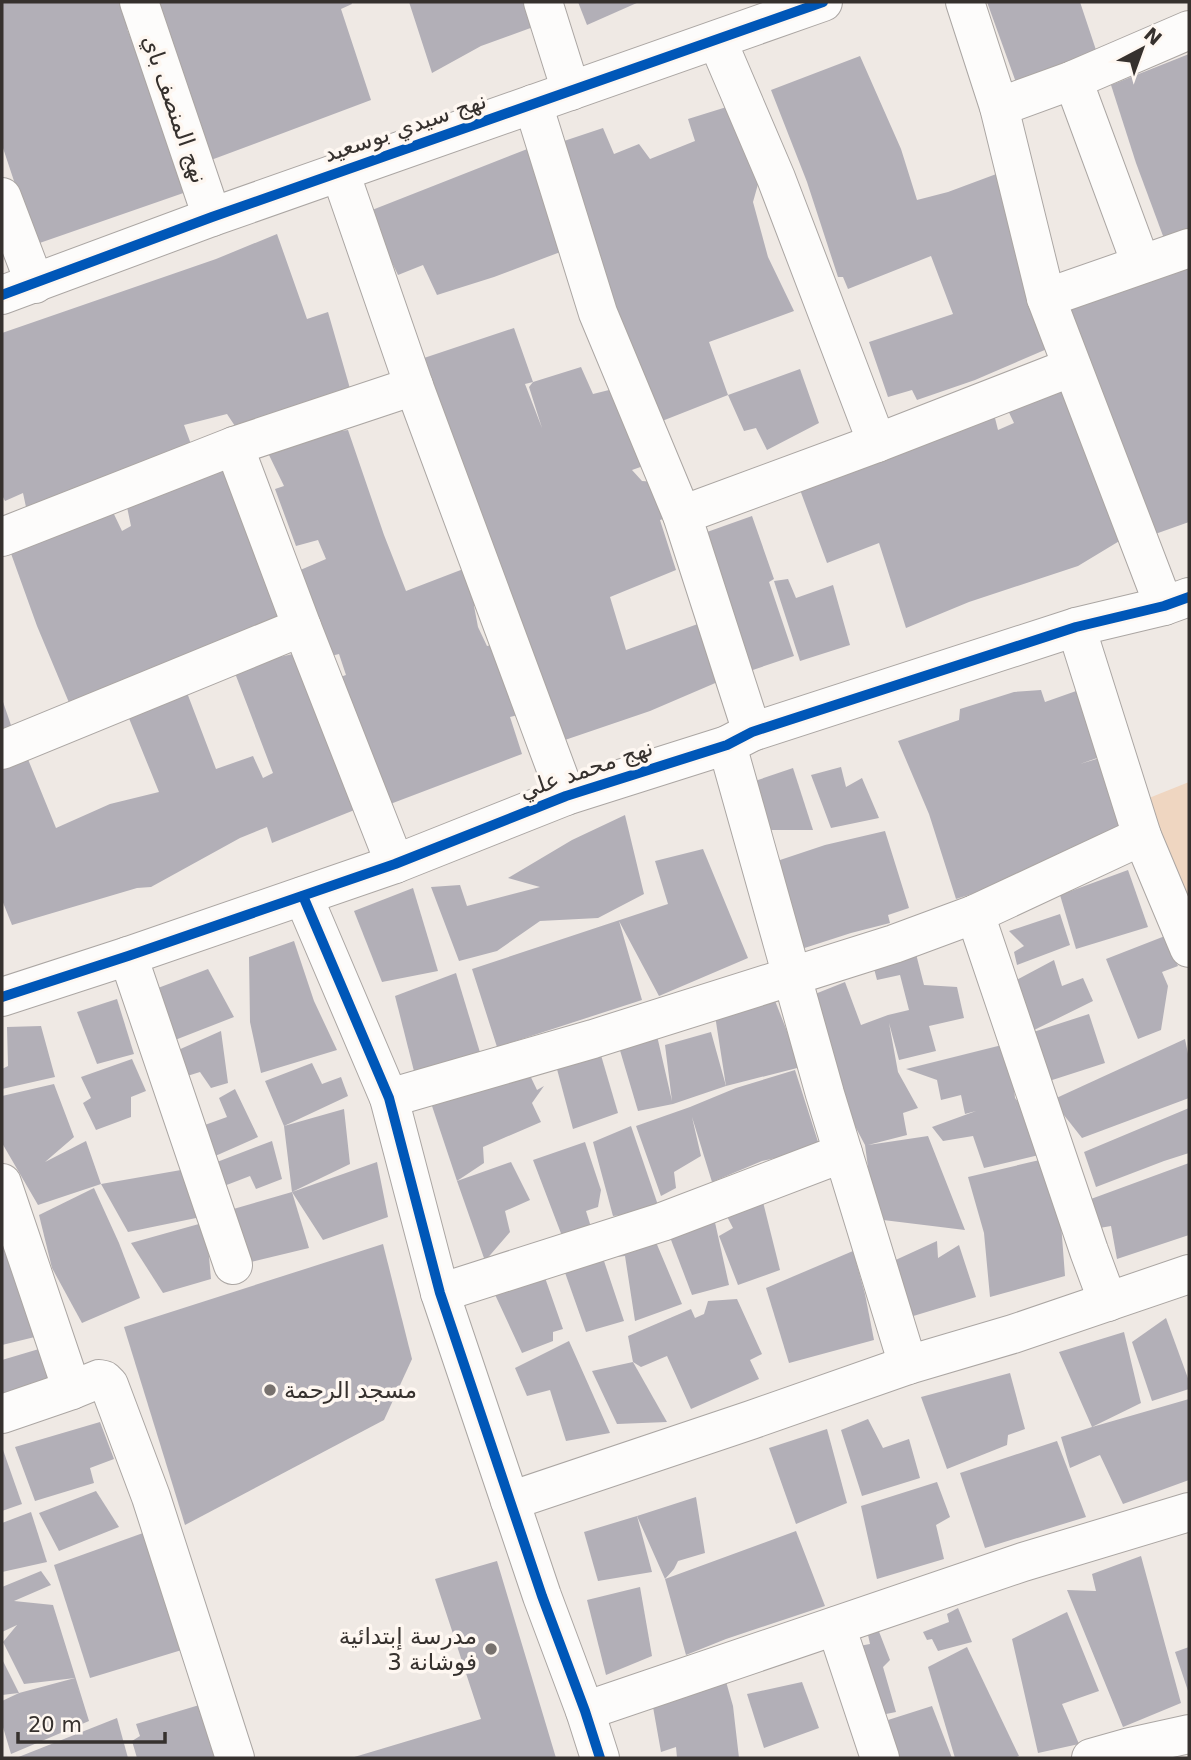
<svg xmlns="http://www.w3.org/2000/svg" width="1191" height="1760" font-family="'DejaVu Sans',Vazirmatn,sans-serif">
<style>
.green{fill:#efd6c1}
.building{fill:#b2afb7;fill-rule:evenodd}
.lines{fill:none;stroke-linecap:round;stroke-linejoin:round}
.minor-casing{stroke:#aba6a3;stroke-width:40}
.minor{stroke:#fdfcfb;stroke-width:38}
.cycleway-casing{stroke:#fef7f1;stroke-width:15}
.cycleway{stroke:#0057b8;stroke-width:10}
.poi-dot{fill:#77716e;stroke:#fef7f1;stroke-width:2.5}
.labels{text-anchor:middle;stroke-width:7;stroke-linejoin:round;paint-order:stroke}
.street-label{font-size:23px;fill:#36312e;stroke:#fef7f1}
.poi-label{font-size:23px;fill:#36312e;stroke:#fef7f1;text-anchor:start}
</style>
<rect width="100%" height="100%" fill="#efe9e4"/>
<polygon class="green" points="1189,782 1189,913 1144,800"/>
<g class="building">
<polygon points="2,2 133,2 142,23 127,29 192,190 31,246 16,187 2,145"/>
<polygon points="151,2 351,2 352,4 341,9 371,100 211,160"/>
<polygon points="409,2 527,2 536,26 481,46 432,73"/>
<polygon points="578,2 639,2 587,25"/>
<polygon points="987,2 1080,2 1099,59 1018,88"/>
<polygon points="1189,54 1189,233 1166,244 1136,163 1111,85"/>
<polygon points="860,56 901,149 917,200 948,192 999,173 1054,346 975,380 917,400 912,390 888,397 869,342 953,314 931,256 848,289 843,277 838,277 807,182 771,90"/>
<polygon points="733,105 760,177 753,202 768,257 794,311 709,342 728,395 652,425 552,145 603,128 614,154 639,144 650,159 695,141 688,119"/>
<polygon points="535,146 571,248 494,277 437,295 423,265 398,275 367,212"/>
<polygon points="277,234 307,319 328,312 351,392 239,432 227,414 184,425 192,447 26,507 23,493 5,501 2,495 2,333 216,259"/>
<polygon points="1189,260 1189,522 1144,538 1055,308"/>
<path d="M 514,328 L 533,382 L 581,367 L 593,394 L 613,389 L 649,464 L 632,470 L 642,481 L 656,482 L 669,517 L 660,520 L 676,570 L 610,597 L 626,650 L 706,621 L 727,678 L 650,711 L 562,741 L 421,359 ZM 533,382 L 529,387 L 542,428 L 525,384 Z"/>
<polygon points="800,369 819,423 767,450 756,428 744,431 728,395"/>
<polygon points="1069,382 1126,537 1078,566 969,602 906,628 879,543 827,563 796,479 993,410 998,430 1014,423 1003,400"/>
<polygon points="329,426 334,432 348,430 384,535 406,591 479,563 490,598 474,606 478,627 487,646 505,642 526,713 510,717 522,754 385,806 337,678 346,675 339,654 323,658 298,571 326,559 318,540 296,546 275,489 284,486 269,455"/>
<polygon points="238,465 293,628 70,705 37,626 9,548 112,510 122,531 131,526 127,507"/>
<polygon points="752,516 774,579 769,582 794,656 738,675 693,537"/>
<polygon points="788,579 796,598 833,585 850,645 800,661 774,581"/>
<polygon points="297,653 357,809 272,843 267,827 240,838 151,887 137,888 12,925 2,900 2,755 23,747 56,828 110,804 159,792 126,711 186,690 216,769 253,756 263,778 273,773 233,668"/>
<polygon points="1041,690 1045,702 1079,690 1100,757 1080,764 1103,757 1121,830 1032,875 956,899 929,814 898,741 959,720 960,709 1014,692"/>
<polygon points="2,699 12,728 2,732"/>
<polygon points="841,767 846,787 862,778 879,818 831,828 811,775"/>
<polygon points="793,768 813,830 765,830 749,783"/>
<polygon points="625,815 644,894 598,918 540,921 497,951 459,961 431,887 460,885 467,906 540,887 508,878 572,840"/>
<polygon points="885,831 909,908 888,915 890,923 851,933 789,953 765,865 825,845"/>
<polygon points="703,849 748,958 659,996 619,921 642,1000 497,1047 472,969 668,904 655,861"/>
<polygon points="1128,870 1148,927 1076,949 1060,895"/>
<polygon points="413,888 438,971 382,982 354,911"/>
<polygon points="1060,914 1070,945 1017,965 1014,952 1024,946 1009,931"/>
<polygon points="1165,936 1178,966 1162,972 1168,986 1161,1030 1138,1039 1106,959"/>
<polygon points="294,941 314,1001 337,1050 261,1073 250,1022 249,957"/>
<polygon points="915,950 924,985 957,987 964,1018 929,1026 936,1051 899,1060 889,1023 898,1072 918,1108 903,1113 907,1135 868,1145 928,1136 965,1230 875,1219 865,1145 838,1094 805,998 845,982 861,1025 888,1015 909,1010 900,975 877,980 872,961"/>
<polygon points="1054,960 1062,986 1083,978 1093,1001 1024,1035 1089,1014 1105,1063 1043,1083 1024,1035 1009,984"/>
<polygon points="208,969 234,1017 175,1040 158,988"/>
<polygon points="456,973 482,1059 416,1079 395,996"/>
<polygon points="772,993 801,1067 726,1086 714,1009"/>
<polygon points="117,999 134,1054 97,1064 77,1012"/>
<polygon points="41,1026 55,1077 2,1089 2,1069 8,1066 7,1027"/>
<polygon points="655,1027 672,1101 665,1045 711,1032 726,1086 673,1104 638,1111 619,1047"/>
<polygon points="221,1031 228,1083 211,1088 200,1072 184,1077 176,1051"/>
<polygon points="1185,1039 1189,1059 1189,1098 1082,1138 1052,1100"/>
<polygon points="1010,1043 1015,1098 1038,1127 1039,1155 984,1168 973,1136 943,1141 932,1127 976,1111 965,1114 961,1095 941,1100 937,1080 906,1069"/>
<polygon points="598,1045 618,1113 573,1129 554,1058"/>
<polygon points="132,1059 146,1091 131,1097 131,1117 96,1130 83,1103 91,1098 81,1077"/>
<polygon points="312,1063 322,1084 341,1077 348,1096 284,1126 344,1109 350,1164 292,1192 377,1162 388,1217 323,1240 292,1192 284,1126 265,1081"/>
<polygon points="527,1069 537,1090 544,1086 532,1103 541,1122 483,1147 484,1163 457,1181 511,1162 530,1200 505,1211 510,1232 485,1261 457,1181 432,1106 492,1086"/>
<polygon points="795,1070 820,1148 762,1161 712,1182 692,1117 701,1156 674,1172 676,1188 661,1196 636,1126 690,1107 736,1088"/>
<polygon points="54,1084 74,1137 45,1162 86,1141 101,1184 38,1205 2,1143 2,1096"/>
<polygon points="235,1089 258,1137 213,1157 202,1126 227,1117 219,1098"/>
<polygon points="1189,1108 1189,1153 1164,1161 1096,1187 1084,1152"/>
<polygon points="631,1126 660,1211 613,1216 593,1142"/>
<polygon points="272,1141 282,1179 256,1189 250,1176 224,1186 217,1162"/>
<polygon points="585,1142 601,1190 598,1207 586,1211 591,1227 562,1236 533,1160"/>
<polygon points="1048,1158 1060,1210 1065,1276 990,1297 984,1233 968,1177"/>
<polygon points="1189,1163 1189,1235 1117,1259 1111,1226 1088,1230 1080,1203"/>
<polygon points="181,1170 201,1217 128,1232 101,1184"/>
<polygon points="94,1188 119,1243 140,1298 82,1323 52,1268 39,1215"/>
<polygon points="292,1192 309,1248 243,1264 223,1212"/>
<polygon points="761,1194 780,1270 738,1285 719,1236 733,1228 722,1207"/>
<polygon points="714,1218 729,1285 692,1295 668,1232"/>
<polygon points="206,1222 211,1279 163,1293 131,1243"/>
<polygon points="2,1229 43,1335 2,1345"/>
<polygon points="653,1235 682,1304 635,1321 625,1256 616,1257"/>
<polygon points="937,1241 938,1258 959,1245 976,1297 910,1317 889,1263"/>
<polygon points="383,1244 412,1359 384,1420 185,1525 124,1327"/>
<polygon points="853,1251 865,1294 874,1340 789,1363 766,1288"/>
<polygon points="602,1255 624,1321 586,1332 563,1267"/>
<polygon points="543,1272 563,1329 553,1332 553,1341 522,1353 491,1286"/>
<polygon points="737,1299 762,1354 750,1360 759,1379 691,1409 667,1356 641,1367 633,1362 628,1336 691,1309 695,1318 704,1314 708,1301"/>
<polygon points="1166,1318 1189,1381 1189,1389 1152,1401 1132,1342"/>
<polygon points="1124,1332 1141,1403 1092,1427 1189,1399 1189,1480 1123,1504 1100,1455 1070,1468 1061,1437 1092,1427 1059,1352"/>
<polygon points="569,1341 610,1433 566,1441 550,1390 527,1396 515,1368"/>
<polygon points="49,1346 61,1386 2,1394 2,1360"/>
<polygon points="633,1362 667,1422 617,1424 592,1371"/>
<polygon points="1010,1373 1025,1429 1008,1435 1007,1445 947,1469 921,1397"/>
<polygon points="868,1419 883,1448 909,1439 920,1478 862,1496 841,1430"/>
<polygon points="100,1422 114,1459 90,1468 94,1483 35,1501 15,1447"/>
<polygon points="827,1429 847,1503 796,1524 769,1448"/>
<polygon points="1057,1441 1086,1517 985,1548 960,1473"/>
<polygon points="2,1447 22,1504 2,1511"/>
<polygon points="937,1482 950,1517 936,1525 944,1559 877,1579 861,1506"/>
<polygon points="96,1491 119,1527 59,1551 39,1513"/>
<polygon points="696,1497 705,1553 678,1561 674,1569 665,1579 637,1516"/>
<polygon points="31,1512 47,1562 2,1572 2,1523"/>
<polygon points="637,1516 652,1572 598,1581 584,1532"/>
<polygon points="796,1531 825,1606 726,1639 686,1655 665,1579"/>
<polygon points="143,1533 185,1649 90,1678 54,1565"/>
<polygon points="1141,1556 1181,1703 1123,1727 1067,1590 1096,1591 1092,1574"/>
<polygon points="497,1561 556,1758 351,1758 481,1719 435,1579"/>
<polygon points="41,1571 51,1585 14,1601 53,1605 89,1721 11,1754 2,1724 2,1701 19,1693 75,1678 24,1684 3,1642 17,1625 2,1632 2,1587"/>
<polygon points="640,1587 652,1656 606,1675 587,1600"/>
<polygon points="958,1608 972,1642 938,1651 932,1639 927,1640 923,1632 949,1622 947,1614"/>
<polygon points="1067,1612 1099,1691 1062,1704 1079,1744 1038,1753 1012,1639"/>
<polygon points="878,1629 890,1660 883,1667 896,1712 881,1715 859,1646 870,1644 868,1635"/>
<polygon points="967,1647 1019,1756 1014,1758 955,1758 928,1667"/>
<polygon points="1189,1647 1189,1694 1175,1652"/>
<polygon points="2,1659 19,1693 2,1695"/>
<polygon points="725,1678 733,1706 739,1758 677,1758 676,1747 661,1752 653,1707"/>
<polygon points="802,1682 819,1728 764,1748 747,1694"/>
<polygon points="206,1703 225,1758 137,1758 132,1741 140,1736 136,1724"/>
<polygon points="932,1706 952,1758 899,1758 888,1720"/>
<polygon points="117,1718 128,1758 16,1758"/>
</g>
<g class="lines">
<g class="minor-casing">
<g id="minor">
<polyline points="139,2 212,217"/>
<polyline points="543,2 571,91"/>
<polyline points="965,2 999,107 1046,298 1164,606"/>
<polyline points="717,40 776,178 877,443"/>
<polyline points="1073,80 1141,264"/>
<polyline points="533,104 598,313 682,515 752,732"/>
<polyline points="999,107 1073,80 1189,30"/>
<polyline points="340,172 414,386 566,796"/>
<polyline points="2,197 35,284"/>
<polyline points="2,295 212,217 823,2"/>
<polyline points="1046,298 1189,248"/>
<polyline points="234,446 302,627 395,864"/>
<polyline points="682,515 877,443 1072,367"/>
<polyline points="2,537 234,446 414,386"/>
<polyline points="1076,627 1142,836 1189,948"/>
<polyline points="727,745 825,1094 908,1365"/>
<polyline points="2,750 302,627"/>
<polyline points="303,896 389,1098 440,1293 510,1501 542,1596 585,1711 600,1758"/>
<polyline points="975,914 1089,1251 1108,1302"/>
<polyline points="128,956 233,1265"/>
<polyline points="2,997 128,956 395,864 566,796 727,745 752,732 1076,627 1164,606 1189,597"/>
<polyline points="389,1098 593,1039 894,944 975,914 1142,836"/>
<polyline points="2,1183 72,1390"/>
<polyline points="440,1293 662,1222 843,1153"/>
<polyline points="2,1414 72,1390 99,1379 104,1380 109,1385 151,1497 235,1758"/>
<polyline points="510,1501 751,1420 908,1365 1013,1334 1189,1274"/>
<polyline points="836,1626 880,1758"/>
<polyline points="585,1711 1023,1562 1189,1512"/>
<polyline points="1091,1758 1130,1747 1189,1734"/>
</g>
</g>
<use href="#minor" class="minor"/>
<g class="cycleway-casing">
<g id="cycleway">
<polyline points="2,295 212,217 823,2"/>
<polyline points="303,896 389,1098 440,1293 510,1501 542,1596 585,1711 600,1758"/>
<polyline points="2,997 128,956 395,864 566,796 727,745 752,732 1076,627 1164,606 1189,597"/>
</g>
</g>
<use href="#cycleway" class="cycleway"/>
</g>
<g class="poi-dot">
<circle cx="270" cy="1390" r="7"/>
<circle cx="491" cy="1649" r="7"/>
</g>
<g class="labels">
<g class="street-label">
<text transform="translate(175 109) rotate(71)" y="8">نهج المنصف باي</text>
<text transform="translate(405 127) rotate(-19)" y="8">نهج سيدي بوسعيد</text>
<text transform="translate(586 769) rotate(-19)" y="8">نهج محمد علي</text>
</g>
<g class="poi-label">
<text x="284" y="1398">مسجد الرحمة</text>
<text x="477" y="1644" text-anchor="end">مدرسة إبتدائية<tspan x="477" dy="26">فوشانة 3</tspan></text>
</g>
</g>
<rect width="1191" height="1760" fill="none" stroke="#36312e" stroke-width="7"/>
<g transform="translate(1142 49) rotate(41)" stroke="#fef7f1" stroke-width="5" paint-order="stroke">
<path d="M0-5L12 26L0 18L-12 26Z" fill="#36312e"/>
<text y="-10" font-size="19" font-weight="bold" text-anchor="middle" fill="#36312e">N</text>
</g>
<path d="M18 1732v10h147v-10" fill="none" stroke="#36312e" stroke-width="3.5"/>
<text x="28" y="1732" font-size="21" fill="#36312e" stroke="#fef7f1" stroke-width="5" paint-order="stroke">20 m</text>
</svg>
